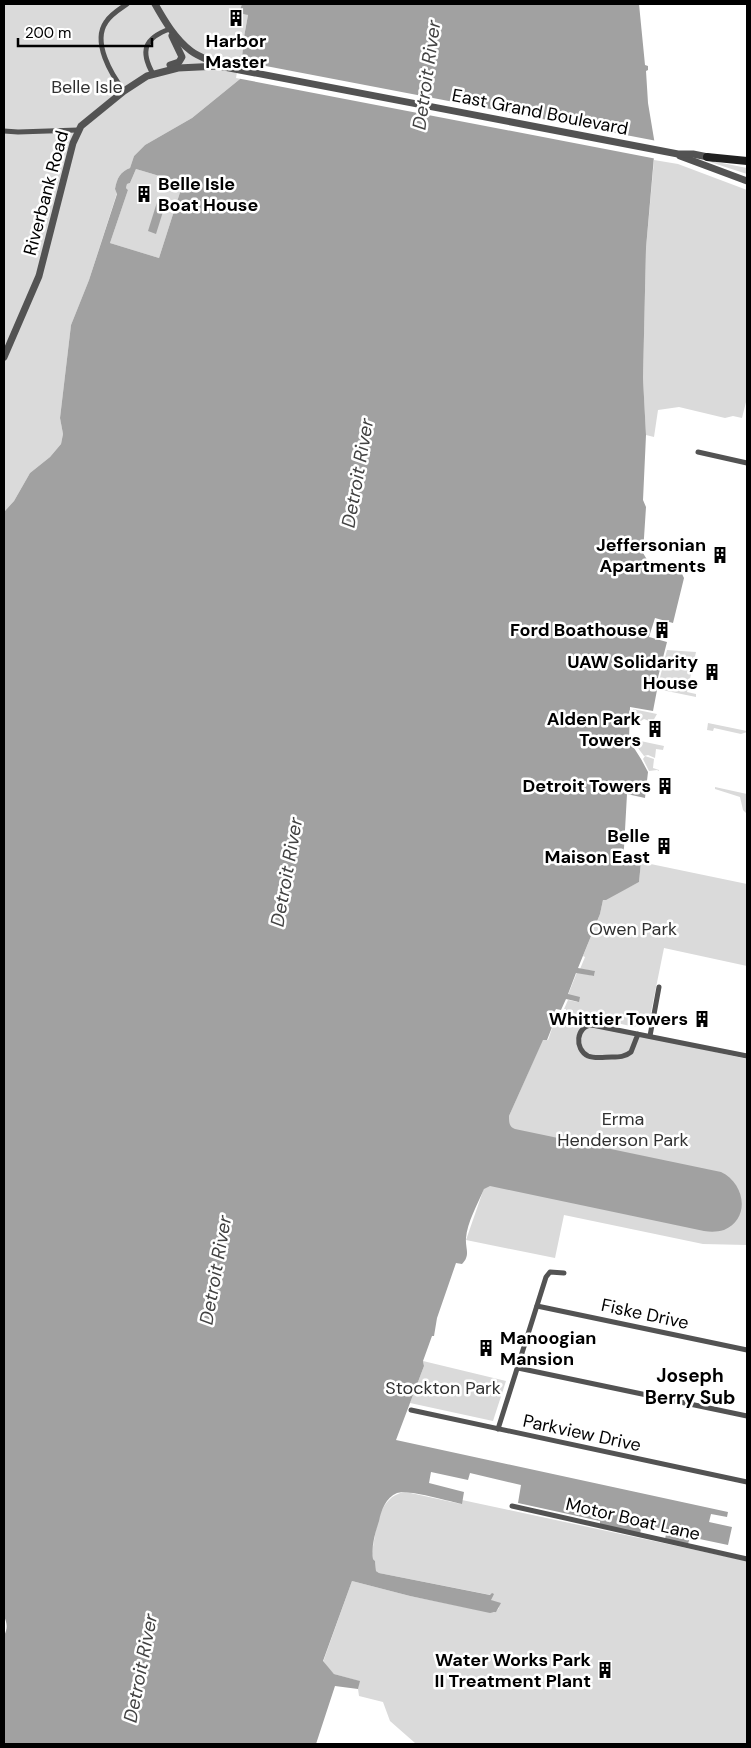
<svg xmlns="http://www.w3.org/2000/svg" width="751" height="1748" font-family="'DM Sans',sans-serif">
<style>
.green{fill:#dadada}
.water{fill:#a1a1a1;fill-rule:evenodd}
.pier{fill:#fff}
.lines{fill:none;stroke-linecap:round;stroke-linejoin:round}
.minor{stroke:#535353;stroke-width:5}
.tertiary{stroke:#535353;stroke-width:7}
.secondary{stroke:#202020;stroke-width:8}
.labels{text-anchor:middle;stroke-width:5;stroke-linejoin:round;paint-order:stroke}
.poi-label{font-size:18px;font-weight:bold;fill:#000;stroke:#fff;text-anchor:end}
.park-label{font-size:18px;fill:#313131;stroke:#fff}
.street-label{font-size:18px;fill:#000;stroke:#fff}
.water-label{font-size:19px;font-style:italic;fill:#424242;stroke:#fff}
.neighbourhood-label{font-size:19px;font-weight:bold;fill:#000;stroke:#fff}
</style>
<rect width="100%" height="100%" fill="#fff"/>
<g class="green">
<path d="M 4,4 L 242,4 L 241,10 L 248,15 L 244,37 L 240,79 L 192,118 L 145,145 L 134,156 L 130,168 C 120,172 117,178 115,189 L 117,193 L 89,280 L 71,325 L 60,418 L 63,434 L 61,444 L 50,457 L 30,473 L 14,501 L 4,512 Z"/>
<polygon points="654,160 678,164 747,190 747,402 746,402 742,418 733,416 725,418 679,407 658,410 654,437 646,435 643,378 646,248"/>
<polygon points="707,160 747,168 747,174 707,161"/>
<polygon points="136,169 183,183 159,258 110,243 128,190 126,188 127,184 130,183"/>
<polygon points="667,650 696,652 687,692 696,694 696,697 657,689"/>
<polygon points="633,709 657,714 653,721 649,721 644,719 641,721 637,720 636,724 633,724"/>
<polygon points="708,723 747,731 747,732 741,734 714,728 713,731 707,730"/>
<polygon points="631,739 664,746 663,750 656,749 655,758 648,755 644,756"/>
<polygon points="645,756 654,759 653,768 659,770 659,771 657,770 649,771 643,759"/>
<polygon points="715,787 747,794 747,814 743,810 740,797 715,789"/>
<polygon points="641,862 747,884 747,966 664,948 649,1022 640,1021 635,1027 566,1012 566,1009 564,1009 568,1000 578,1002 568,995 577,972 594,976 595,971 580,969 585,957 583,956 600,914 603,900 639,882"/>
<polygon points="556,1017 747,1059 747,1245 703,1244 564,1215 555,1258 466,1240 509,1116 543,1039 548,1040"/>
<polygon points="423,1361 506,1381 493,1421 410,1403 424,1366"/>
<path d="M 406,1492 L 461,1504 L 462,1500 L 747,1561 L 747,1744 L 425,1744 L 415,1743 L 390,1721 L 383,1702 L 359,1696 L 358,1689 L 359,1681 L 334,1674 L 323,1662 L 352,1581 L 410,1596 L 494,1613 L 499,1608 L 491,1600 L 491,1595 L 379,1573 L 376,1571 L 375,1561 L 373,1559 L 372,1553 C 376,1530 378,1495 406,1492 Z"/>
</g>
<g class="water">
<path d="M 242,4 L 639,4 L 645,65 L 648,66 L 648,70 L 646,71 L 648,103 L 655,145 L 646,248 L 643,378 L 646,435 L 643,500 L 646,507 L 643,553 L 649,563 L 654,566 L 682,574 L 684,578 L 673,623 L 655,618 L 649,637 L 667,642 L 655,689 L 657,690 L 653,711 L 630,707 L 629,740 L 641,759 L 648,772 L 645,798 L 627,794 L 624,848 L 621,857 L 641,862 L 639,882 L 606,900 L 603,900 L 600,914 L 578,968 L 595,971 L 594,976 L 576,973 L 568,994 L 580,997 L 579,1002 L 566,999 L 561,1010 L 556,1009 L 553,1015 L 556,1017 L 547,1040 L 543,1040 L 509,1116 C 509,1122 509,1127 515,1129 L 721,1172 C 745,1183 751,1219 724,1230 C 717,1232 711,1232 704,1231 L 490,1186 L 484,1189 C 478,1203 467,1223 466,1238 C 465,1248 471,1255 462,1264 L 456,1263 L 437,1318 L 434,1336 L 432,1336 L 423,1361 L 424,1366 L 396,1440 L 728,1512 L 727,1517 L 711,1514 L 709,1522 L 732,1527 L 728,1545 L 690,1537 L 688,1544 L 665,1539 L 667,1530 L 642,1524 L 640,1534 L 600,1525 L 600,1521 L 518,1503 L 521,1485 L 470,1473 L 468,1480 L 431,1472 L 429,1483 L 464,1492 L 462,1504 C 448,1501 408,1489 397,1493 C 386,1497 381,1511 379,1521 C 375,1533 371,1547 373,1559 L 375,1561 L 376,1571 L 379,1573 L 490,1595 L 492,1593 L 494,1594 L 491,1600 L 501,1603 L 496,1612 L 490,1613 L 410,1596 L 352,1581 L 323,1661 L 334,1674 L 360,1681 L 358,1689 L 335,1686 L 316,1744 L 4,1744 L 4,1636 C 8,1628 7,1623 4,1616 L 4,512 L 14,501 L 30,473 L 50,457 L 61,444 L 63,434 L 60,418 L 71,325 L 89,280 L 117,194 L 115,189 C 117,178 120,172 130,168 L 134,156 L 145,145 L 192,118 L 240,79 L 244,37 L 248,15 L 239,13 ZM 136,169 L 183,183 L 159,258 L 110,243 L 128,190 L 126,188 L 127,184 L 130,183 Z"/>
<polygon points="158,199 166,202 156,234 148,231"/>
</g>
<polygon class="pier" points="239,61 657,141 657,159 236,78"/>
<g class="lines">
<g class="minor">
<path d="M 153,74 C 140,51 144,38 170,29"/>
<path d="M 124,91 C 111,74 92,42 106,22 C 111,14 120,9 127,4"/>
<polyline points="4,131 18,132 78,130"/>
<polyline points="698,452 747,463"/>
<path d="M 638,1034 L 631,1052 C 625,1057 619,1057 612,1057 C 605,1057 595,1059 588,1056 C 574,1049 576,1026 592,1025 L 747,1056"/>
<polyline points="650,1036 659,987"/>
<polyline points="537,1306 747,1350"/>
<polyline points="518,1368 747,1416"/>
<polyline points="411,1410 747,1482"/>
<polyline points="498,1429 546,1277 550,1272 564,1273"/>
<polyline points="512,1506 747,1559"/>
</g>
<g class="tertiary">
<path d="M 155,4 C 164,20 175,39 191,51 C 199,57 209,60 219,65"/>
<polyline points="170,65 179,62 182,57 172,36"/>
<polyline points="680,156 747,181"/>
<polyline points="4,357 39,276 73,143 81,126 124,91 147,76 178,68 219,66 678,154 693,154 713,158"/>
</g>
<polyline class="secondary" points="707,157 747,161"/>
</g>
<defs>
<g id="building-bare" transform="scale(1.35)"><path d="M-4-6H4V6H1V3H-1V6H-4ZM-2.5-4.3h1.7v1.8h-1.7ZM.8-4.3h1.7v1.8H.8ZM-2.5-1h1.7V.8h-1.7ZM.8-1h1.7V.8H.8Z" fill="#000" stroke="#fff" stroke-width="2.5" paint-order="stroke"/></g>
</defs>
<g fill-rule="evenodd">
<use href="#building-bare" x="236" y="18"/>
<use href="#building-bare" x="144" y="194"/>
<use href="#building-bare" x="720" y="555"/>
<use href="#building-bare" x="662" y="630"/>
<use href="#building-bare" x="712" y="672"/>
<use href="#building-bare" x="655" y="729"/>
<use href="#building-bare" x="665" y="786"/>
<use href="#building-bare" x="664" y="846"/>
<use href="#building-bare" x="702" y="1019"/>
<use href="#building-bare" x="486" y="1348"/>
<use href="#building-bare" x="605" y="1670"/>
</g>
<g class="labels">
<g class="poi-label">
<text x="236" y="47" text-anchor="middle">Harbor<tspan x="236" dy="21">Master</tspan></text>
<text x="158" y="190" text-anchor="start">Belle Isle<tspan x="158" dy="21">Boat House</tspan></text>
<text x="706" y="551">Jeffersonian<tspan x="706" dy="21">Apartments</tspan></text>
<text x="648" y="636">Ford Boathouse</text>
<text x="698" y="668">UAW Solidarity<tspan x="698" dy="21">House</tspan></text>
<text x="641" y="725">Alden Park<tspan x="641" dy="21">Towers</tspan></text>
<text x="651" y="792">Detroit Towers</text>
<text x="650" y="842">Belle<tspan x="650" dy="21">Maison East</tspan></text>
<text x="688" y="1025">Whittier Towers</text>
<text x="500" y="1344" text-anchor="start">Manoogian<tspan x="500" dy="21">Mansion</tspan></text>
<text x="591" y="1666">Water Works Park<tspan x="591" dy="21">II Treatment Plant</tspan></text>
</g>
<g class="park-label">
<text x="87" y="93">Belle Isle</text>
<text x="633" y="935">Owen Park</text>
<text x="623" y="1125">Erma<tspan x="623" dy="21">Henderson Park</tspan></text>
<text x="443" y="1394">Stockton Park</text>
</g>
<g class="street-label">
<text transform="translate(540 112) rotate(11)" y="6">East Grand Boulevard</text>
<text transform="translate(46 193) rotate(-75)" y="6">Riverbank Road</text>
<text transform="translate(645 1314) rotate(12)" y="6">Fiske Drive</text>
<text transform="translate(582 1433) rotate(12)" y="6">Parkview Drive</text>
<text transform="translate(633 1519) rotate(13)" y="6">Motor Boat Lane</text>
</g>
<g class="water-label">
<text transform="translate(426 75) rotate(-82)" y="7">Detroit River</text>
<text transform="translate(357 473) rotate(-80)" y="7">Detroit River</text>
<text transform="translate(286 872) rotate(-80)" y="7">Detroit River</text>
<text transform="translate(215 1270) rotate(-80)" y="7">Detroit River</text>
<text transform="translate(140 1668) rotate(-79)" y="7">Detroit River</text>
</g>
<g class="neighbourhood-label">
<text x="690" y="1382">Joseph<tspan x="690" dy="22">Berry Sub</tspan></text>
</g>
</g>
<rect width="751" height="1748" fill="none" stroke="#000000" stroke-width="10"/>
<path d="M18 38v8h134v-8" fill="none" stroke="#000000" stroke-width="2.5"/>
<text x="25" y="38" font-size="15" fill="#000000" stroke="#ffffff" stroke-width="4" paint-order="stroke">200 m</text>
</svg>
